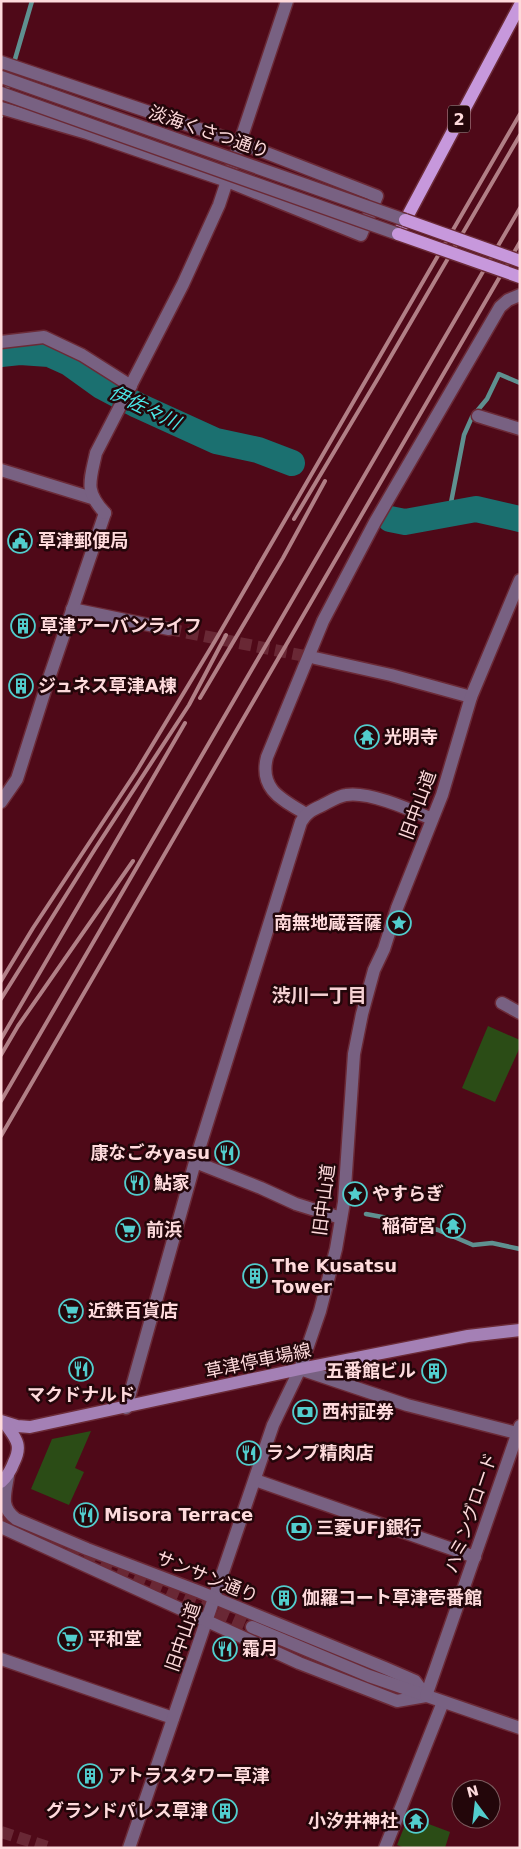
<svg xmlns="http://www.w3.org/2000/svg" width="521" height="1849" font-family="'DejaVu Sans','Noto Sans JP',sans-serif">
<style>
.green{fill:#2b4c16}
.lines{fill:none;stroke-linecap:round;stroke-linejoin:round}
.stream{stroke:#5f9090;stroke-width:4.5}
.river{stroke:#1b7070;stroke-width:26}
.minor-tunnel{stroke:#692835;stroke-width:12;stroke-dasharray:12 6;stroke-linecap:butt}
.tertiary-tunnel{stroke:#692835;stroke-width:12;stroke-dasharray:12 6;stroke-linecap:butt}
.secondary-tunnel{stroke:#692835;stroke-width:12;stroke-dasharray:12 6;stroke-linecap:butt}
.minor-casing{stroke:#6b2a37;stroke-width:15}
.tertiary-casing{stroke:#6b2a37;stroke-width:15}
.secondary-casing{stroke:#6b2a37;stroke-width:15}
.primary-casing{stroke:#6b2a37;stroke-width:15}
.minor{stroke:#786182;stroke-width:12}
.tertiary{stroke:#786182;stroke-width:12}
.secondary{stroke:#a480b5;stroke-width:12}
.primary{stroke:#c798dc;stroke-width:12}
.rail{stroke:#b17f86;stroke-width:4}
.tertiary-bridge-casing{stroke:#6b2a37;stroke-width:15;stroke-linecap:butt}
.primary-bridge-casing{stroke:#6b2a37;stroke-width:15;stroke-linecap:butt}
.tertiary-bridge{stroke:#786182;stroke-width:12}
.primary-bridge{stroke:#c798dc;stroke-width:12}
.labels{text-anchor:middle;stroke-width:5;stroke-linejoin:round;paint-order:stroke}
.shield{fill:#23060a;stroke:#bc9a9d;stroke-width:1}
.shield-label{font-size:16px;font-weight:bold;fill:#fedadc}
.street-label{font-size:18px;fill:#fedadc;stroke:#23060a}
.poi-label{font-size:18px;font-weight:bold;fill:#fedadc;stroke:#23060a;text-anchor:start}
.water-label{font-size:19px;font-style:italic;fill:#4be6e6;stroke:#23060a}
.neighbourhood-label{font-size:19px;font-weight:bold;fill:#f5d1d3;stroke:#23060a}
</style>
<rect width="100%" height="100%" fill="#4f0918"/>
<g class="green">
<polygon points="488,1026 520,1040 520,1047 495,1102 462,1088"/>
<polygon points="91,1431 75,1468 84,1472 69,1505 31,1489 52,1439"/>
<polygon points="410,1817 450,1832 445,1848 405,1848 397,1845 405,1825"/>
</g>
<g class="lines">
<g class="stream">
<polyline points="13,66 32,1"/>
<polyline points="1,116 9,81"/>
<polyline points="449,513 464,435 472,417 487,399 499,374 520,383"/>
<polyline points="366,1214 415,1223 438,1230 473,1245 492,1243 520,1249"/>
</g>
<g class="river">
<polyline points="1,354 20,352 49,354 69,363 101,386 137,405 216,441 258,450 292,463"/>
<polyline points="390,519 405,522 476,509 520,519"/>
</g>
<polyline class="minor-tunnel" points="169,629 315,658"/>
<polyline class="tertiary-tunnel" points="1,1522 252,1627"/>
<polyline class="secondary-tunnel" points="1,1832 51,1848"/>
<g class="minor-casing">
<g id="minor">
<polyline points="1,62 241,143 377,196 361,235 227,181 87,133 1,108"/>
<polyline points="1,342 44,337 82,355 131,386"/>
<polyline points="478,416 520,429"/>
<polyline points="72,609 169,629"/>
<polyline points="315,658 391,675 471,697"/>
<polyline points="1,802 17,779 47,684 105,513"/>
<path d="M 306,814 C 281,799 259,789 267,757 L 323,621 L 375,522 L 500,307 L 508,300 L 520,295"/>
<polyline points="502,1003 520,1013"/>
<polyline points="195,1162 261,1188 296,1204 341,1218"/>
<polyline points="300,1369 407,1405 517,1433"/>
<path d="M 126,1408 L 195,1162 L 301,822 C 306,813 312,810 321,806 C 329,802 338,796 346,795 C 369,791 411,810 432,819"/>
<polyline points="255,1480 475,1557"/>
<polyline points="1,1659 173,1718"/>
<polyline points="129,1848 273,1425 300,1369 320,1311 336,1249 344,1202 354,1054 362,1014 374,970 384,949 397,908 442,795 471,697 520,580"/>
<polyline points="385,1848 443,1702"/>
</g>
</g>
<g class="tertiary-casing">
<g id="tertiary">
<polyline points="1,470 92,498"/>
<path d="M 105,513 C 84,491 90,481 96,453 L 183,284 L 219,205 L 287,1"/>
<path d="M 8,1476 C 5,1495 0,1507 16,1519 L 87,1549 L 200,1592 L 385,1668 L 415,1681 L 426,1696"/>
<polyline points="1,1527 299,1663 397,1701 426,1696"/>
<polyline points="252,1627 369,1676 520,1728"/>
<polyline points="426,1696 520,1426"/>
</g>
</g>
<g class="secondary-casing">
<g id="secondary">
<polyline points="1,1421 17,1426 30,1427 300,1369 468,1336 520,1330"/>
<path d="M 1,1482 C 8,1476 11,1470 14,1462 C 23,1444 15,1438 5,1423"/>
</g>
</g>
<g class="primary-casing">
<polyline id="primary" points="398,234 520,5"/>
</g>
<use href="#minor" class="minor"/>
<use href="#tertiary" class="tertiary"/>
<use href="#secondary" class="secondary"/>
<use href="#primary" class="primary"/>
<g class="rail">
<polyline points="294,519 380,375 520,135"/>
<polyline points="200,698 283,558 325,481"/>
<polyline points="1,981 33,928 136,772 215,641 520,114"/>
<polyline points="1,999 95,849 189,705 226,635"/>
<polyline points="1,1039 185,723"/>
<polyline points="1,1055 18,1026 133,861"/>
<polyline points="1,1101 520,208"/>
<polyline points="1,1136 520,242"/>
</g>
<g class="tertiary-bridge-casing">
<g id="tertiary-bridge">
<polyline points="1,77 405,220"/>
<polyline points="1,93 398,234"/>
</g>
</g>
<g class="primary-bridge-casing">
<g id="primary-bridge">
<polyline points="405,220 520,261"/>
<polyline points="398,234 520,277"/>
</g>
</g>
<use href="#tertiary-bridge" class="tertiary-bridge"/>
<use href="#primary-bridge" class="primary-bridge"/>
</g>
<defs>
<g id="civic-ring" transform="scale(1.25)"><circle r="9.5" fill="#23060a" stroke="#52cdcd" stroke-width="1.5"/><path d="M-.6-6.5H3V-4.5H.6V-3L4-1V1h2V6H-6V1h2V-1L-.6-3ZM-1.2 2.5V6h2.4V2.5Z" fill="#52cdcd"/></g>
<g id="building-ring" transform="scale(1.25)"><circle r="9.5" fill="#23060a" stroke="#52cdcd" stroke-width="1.5"/><path d="M-4-6H4V6H1V3H-1V6H-4ZM-2.5-4.3h1.7v1.8h-1.7ZM.8-4.3h1.7v1.8H.8ZM-2.5-1h1.7V.8h-1.7ZM.8-1h1.7V.8H.8Z" fill="#52cdcd"/></g>
<g id="temple-ring" transform="scale(1.25)"><circle r="9.5" fill="#23060a" stroke="#52cdcd" stroke-width="1.5"/><path d="M0-6L5-2H3V0L6.5 2.5H4V6H1.5V3h-3V6H-4V2.5H-6.5L-3 0V-2H-5Z" fill="#52cdcd"/></g>
<g id="sight-ring" transform="scale(1.25)"><circle r="9.5" fill="#23060a" stroke="#52cdcd" stroke-width="1.5"/><path d="M0-6L1.8-2.2L6-1.7L2.9 1.2L3.7 5.4L0 3.3L-3.7 5.4L-2.9 1.2L-6-1.7L-1.8-2.2Z" fill="#52cdcd"/></g>
<g id="restaurant-ring" transform="scale(1.25)"><circle r="9.5" fill="#23060a" stroke="#52cdcd" stroke-width="1.5"/><path d="M-5-6h1v4h1v-4h1v4h1v-4h1v5L-1.5 .5V6h-2V.5L-5-1ZM5-6V6H3V1.5H1.5Q1.5-4 5-6Z" fill="#52cdcd"/></g>
<g id="supermarket-ring" transform="scale(1.25)"><circle r="9.5" fill="#23060a" stroke="#52cdcd" stroke-width="1.5"/><path d="M-6-5.5h2.5l.6 2H6L4.5 2H-2.5L-4.4-4H-6ZM-1.5 3.2a1.3 1.3 0 1 0 .1 0ZM3 3.2a1.3 1.3 0 1 0 .1 0Z" fill="#52cdcd"/></g>
<g id="bank-ring" transform="scale(1.25)"><circle r="9.5" fill="#23060a" stroke="#52cdcd" stroke-width="1.5"/><path d="M-6-4H6V4H-6ZM0-2.3a2.3 2.3 0 1 0 0 4.6a2.3 2.3 0 1 0 0-4.6Z" fill="#52cdcd"/></g>
</defs>
<g fill-rule="evenodd">
<use href="#civic-ring" x="20" y="541"/>
<use href="#building-ring" x="23" y="626"/>
<use href="#building-ring" x="21" y="686"/>
<use href="#temple-ring" x="367" y="737"/>
<use href="#sight-ring" x="399" y="923"/>
<use href="#restaurant-ring" x="227" y="1153"/>
<use href="#restaurant-ring" x="137" y="1183"/>
<use href="#sight-ring" x="355" y="1194"/>
<use href="#temple-ring" x="453" y="1226"/>
<use href="#supermarket-ring" x="128" y="1230"/>
<use href="#building-ring" x="255" y="1276"/>
<use href="#supermarket-ring" x="71" y="1311"/>
<use href="#restaurant-ring" x="81" y="1369"/>
<use href="#building-ring" x="434" y="1371"/>
<use href="#bank-ring" x="305" y="1412"/>
<use href="#restaurant-ring" x="249" y="1453"/>
<use href="#restaurant-ring" x="86" y="1515"/>
<use href="#bank-ring" x="299" y="1528"/>
<use href="#building-ring" x="284" y="1598"/>
<use href="#supermarket-ring" x="70" y="1639"/>
<use href="#restaurant-ring" x="225" y="1649"/>
<use href="#building-ring" x="90" y="1776"/>
<use href="#building-ring" x="225" y="1811"/>
<use href="#temple-ring" x="416" y="1821"/>
</g>
<g class="labels">
<rect class="shield" x="448" y="105.5" width="22" height="27" rx="4"/>
<g class="shield-label">
<text x="459" y="125">2</text>
</g>
<g class="street-label">
<text transform="translate(209 132) rotate(19)" y="6">淡海くさつ通り</text>
<text transform="translate(418 805) rotate(-70)" y="6">旧中山道</text>
<text transform="translate(324 1200) rotate(-83)" y="6">旧中山道</text>
<text transform="translate(258 1361) rotate(-12)" y="6">草津停車場線</text>
<text transform="translate(471 1513) rotate(-71)" y="6">ハミングロード</text>
<text transform="translate(207 1577) rotate(22)" y="6">サンサン通り</text>
<text transform="translate(183 1637) rotate(-71)" y="6">旧中山道</text>
</g>
<g class="poi-label">
<text x="38" y="547">草津郵便局</text>
<text x="40" y="632">草津アーバンライフ</text>
<text x="38" y="692">ジュネス草津A棟</text>
<text x="384" y="743">光明寺</text>
<text x="382" y="929" text-anchor="end">南無地蔵菩薩</text>
<text x="210" y="1159" text-anchor="end">康なごみyasu</text>
<text x="154" y="1189">鮎家</text>
<text x="372" y="1200">やすらぎ</text>
<text x="436" y="1232" text-anchor="end">稲荷宮</text>
<text x="146" y="1236">前浜</text>
<text x="272" y="1272">The Kusatsu<tspan x="272" dy="21">Tower</tspan></text>
<text x="88" y="1317">近鉄百貨店</text>
<text x="416" y="1377" text-anchor="end">五番館ビル</text>
<text x="81" y="1401" text-anchor="middle">マクドナルド</text>
<text x="322" y="1418">西村証券</text>
<text x="266" y="1459">ランプ精肉店</text>
<text x="104" y="1521">Misora Terrace</text>
<text x="316" y="1534">三菱UFJ銀行</text>
<text x="302" y="1604">伽羅コート草津壱番館</text>
<text x="88" y="1645">平和堂</text>
<text x="242" y="1655">霜月</text>
<text x="108" y="1782">アトラスタワー草津</text>
<text x="208" y="1817" text-anchor="end">グランドパレス草津</text>
<text x="398" y="1827" text-anchor="end">小汐井神社</text>
</g>
<g class="water-label">
<text transform="translate(145 407) rotate(26)" y="7">伊佐々川</text>
</g>
<g class="neighbourhood-label">
<text x="319" y="1002">渋川一丁目</text>
</g>
</g>
<rect width="521" height="1849" fill="none" stroke="#fedadc" stroke-width="5"/>
<g transform="translate(476 1804) rotate(345)"><circle r="24" fill="#23060a" stroke="#7b5b5e"/>
<path d="M0-4L9 19L0 12L-9 19Z" fill="#52cdcd"/>
<text y="-8" font-size="14" font-weight="bold" text-anchor="middle" fill="#fedadc">N</text>
</g>
</svg>
